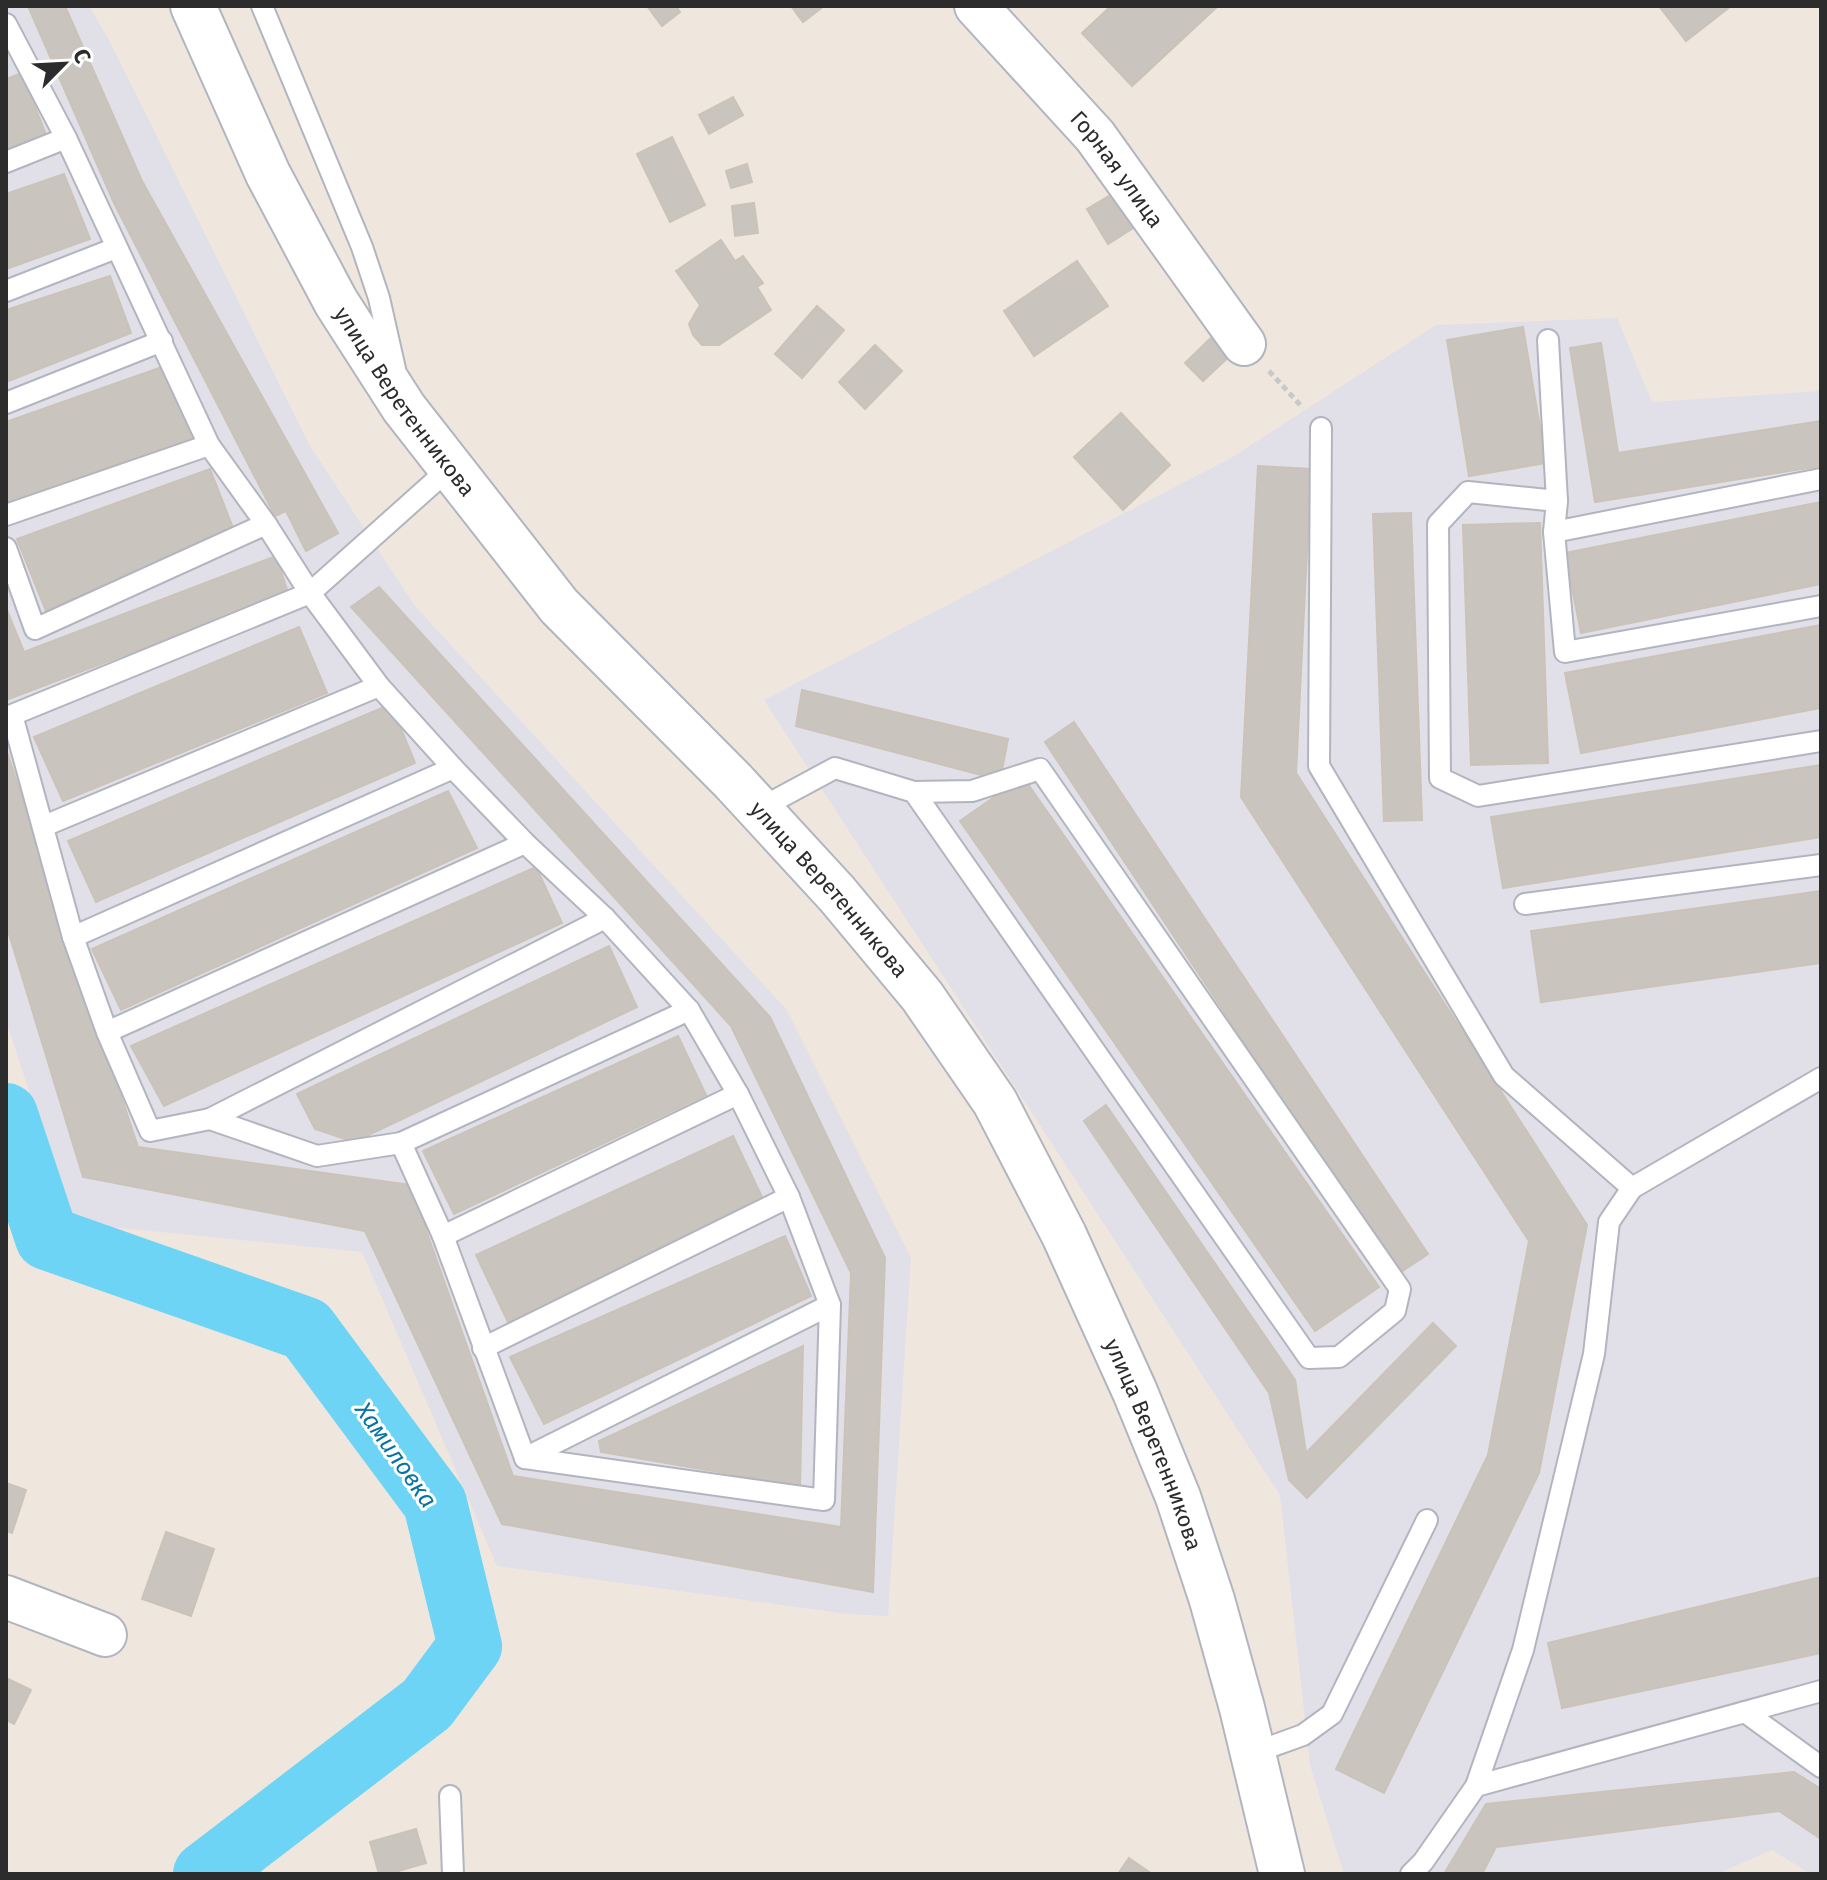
<svg xmlns="http://www.w3.org/2000/svg" width="1827" height="1880" font-family="'Fira Sans',sans-serif">
<style>
.industrial{fill:#e1dfe7}
.lines{fill:none;stroke-linecap:round;stroke-linejoin:round}
.river{stroke:#6dd4f5;stroke-width:64}
.building{fill:#cac4be;stroke:#cac3b8;stroke-width:2}
.lane-casing{stroke:#b2b5c0;stroke-width:24}
.street-casing{stroke:#b2b5c0;stroke-width:46}
.secondary-casing{stroke:#b2b5c0;stroke-width:48}
.path{stroke:#c8c8c8;stroke-width:5;stroke-dasharray:6 4;stroke-linecap:butt}
.lane{stroke:#fff;stroke-width:20}
.street{stroke:#fff;stroke-width:42}
.secondary{stroke:#fff;stroke-width:44}
.labels{text-anchor:middle;stroke-width:6;stroke-linejoin:round;paint-order:stroke}
.street-label{font-size:22px;fill:#2c2c2c;stroke:#fff}
.water-label{font-size:24px;font-style:italic;fill:#0773a6;stroke:#fff}
</style>
<rect width="100%" height="100%" fill="#efe7de"/>
<g class="industrial">
<polygon points="6,6 89,6 109,40 310,446 415,606 786,1009 911,1258 888,1616 847,1614 497,1566 362,1252 72,1223 6,1020"/>
<polygon points="1617,318 1652,402 1821,391 1821,1874 1811,1874 1772,1850 1717,1874 1344,1874 1310,1765 1280,1495 764,700 1231,458 1436,325"/>
</g>
<g class="lines">
<polyline class="river" points="6,1115 47,1238 306,1329 435,1503 470,1646 427,1704 205,1874"/>
</g>
<g class="building">
<polygon points="28,6 65,6 142,181 338,533 306,551 286,511 275,516 114,203"/>
<polygon points="647,6 676,6 680,12 662,26"/>
<polygon points="791,6 824,6 803,22"/>
<polygon points="1111,6 1218,6 1132,86 1082,33"/>
<polygon points="1659,6 1731,6 1686,41"/>
<polygon points="22,73 46,135 6,150 6,79"/>
<polygon points="733,97 743,115 709,134 699,115"/>
<polygon points="672,137 705,205 670,222 637,154"/>
<polygon points="747,164 752,182 731,188 726,171"/>
<polygon points="64,174 90,239 6,269 6,194"/>
<polygon points="1117,191 1138,225 1108,244 1087,209"/>
<polygon points="754,203 758,233 735,236 732,206"/>
<polygon points="721,240 735,261 743,256 763,283 757,287 771,310 719,345 702,345 693,335 689,324 700,305 676,271"/>
<polygon points="1077,261 1108,306 1034,356 1004,311"/>
<polygon points="110,276 131,333 6,382 6,310"/>
<polygon points="817,306 844,330 802,378 775,354"/>
<polygon points="1523,327 1546,463 1469,476 1447,340"/>
<polygon points="1216,333 1234,352 1203,381 1185,363"/>
<polygon points="1601,343 1618,453 1821,421 1821,466 1595,502 1570,348"/>
<polygon points="875,345 902,371 865,409 839,382"/>
<polygon points="162,367 193,438 6,503 6,422"/>
<polygon points="1121,413 1170,465 1123,510 1074,457"/>
<polygon points="1258,466 1311,469 1296,773 1587,1225 1539,1473 1384,1793 1336,1769 1488,1455 1529,1241 1241,797"/>
<polygon points="210,469 233,528 46,611 17,539"/>
<polygon points="1821,502 1821,584 1581,633 1565,553"/>
<polygon points="1411,513 1422,820 1384,821 1373,514"/>
<polygon points="1540,523 1548,763 1471,765 1463,525"/>
<polygon points="276,556 288,593 6,700 6,608 24,652"/>
<polygon points="379,587 770,1017 885,1258 873,1592 502,1524 365,1231 83,1177 6,924 6,749 138,1147 410,1185 513,1476 841,1527 851,1273 731,1026 351,607"/>
<polygon points="1821,625 1821,708 1581,753 1565,673"/>
<polygon points="299,627 327,693 63,801 34,737"/>
<polygon points="802,690 1008,739 1000,780 796,726"/>
<polygon points="391,704 415,763 96,902 68,841"/>
<polygon points="1074,722 1428,1254 1398,1274 1045,742"/>
<polygon points="1821,765 1821,837 1503,888 1491,817"/>
<polygon points="1023,777 1379,1287 1315,1331 960,821"/>
<polygon points="448,791 477,848 121,1010 92,949"/>
<polygon points="536,867 562,923 164,1106 131,1046"/>
<polygon points="1821,891 1821,963 1541,1002 1531,931"/>
<polygon points="609,946 637,1007 354,1142 315,1129 297,1094"/>
<polygon points="678,1036 706,1095 454,1214 423,1151"/>
<polygon points="1106,1105 1295,1380 1306,1453 1433,1323 1456,1346 1307,1498 1289,1480 1269,1393 1084,1121"/>
<polygon points="733,1136 762,1197 508,1322 476,1255"/>
<polygon points="785,1236 811,1296 544,1424 510,1357"/>
<polygon points="803,1346 800,1486 601,1452 599,1441"/>
<polygon points="6,1483 26,1490 12,1533 6,1531"/>
<polygon points="166,1532 214,1549 191,1616 142,1599"/>
<polygon points="1821,1577 1821,1653 1562,1708 1548,1643"/>
<polygon points="6,1678 31,1690 14,1724 6,1720"/>
<polygon points="1794,1772 1821,1789 1821,1839 1779,1811 1496,1847 1482,1874 1444,1874 1486,1804"/>
<polygon points="416,1829 426,1863 388,1874 379,1874 370,1842"/>
<polygon points="1129,1858 1152,1874 1118,1874"/>
</g>
<g class="lines">
<g class="lane-casing">
<g id="lane">
<polyline points="262,6 362,247 379,298 395,369"/>
<polyline points="6,24 66,138 209,445 266,524 310,593 379,686 453,768 525,843 605,918 689,1010 738,1094 789,1197 830,1305 824,1500 525,1458"/>
<polyline points="6,162 66,138"/>
<polyline points="6,291 116,248"/>
<polyline points="1548,340 1557,501 1468,492 1438,524 1440,778 1478,796 1821,741"/>
<polyline points="6,403 162,341"/>
<polyline points="1321,428 1319,766 1504,1076 1632,1188"/>
<polyline points="451,467 310,593 12,715 73,937 107,1032 150,1131 210,1119 317,1156 401,1143 443,1236 525,1458"/>
<polyline points="1557,501 1554,532 1821,479"/>
<polyline points="6,515 209,445"/>
<polyline points="1554,532 1565,652 1821,606"/>
<polyline points="6,548 35,629 266,524"/>
<polyline points="759,809 835,768 914,792 972,791 1040,769 1400,1289 1395,1311 1339,1357 1309,1358 914,792"/>
<polyline points="44,826 379,686"/>
<polyline points="1525,904 1821,865"/>
<polyline points="73,937 453,768"/>
<polyline points="107,1032 525,843"/>
<polyline points="210,1119 605,918"/>
<polyline points="401,1143 689,1010"/>
<polyline points="443,1236 738,1094"/>
<polyline points="483,1348 789,1197"/>
<polyline points="525,1458 830,1305"/>
<polyline points="1745,1712 1821,1767"/>
<polyline points="1253,1753 1303,1735 1332,1714 1427,1520"/>
<polyline points="1476,1786 1523,1650 1594,1354 1609,1222 1632,1188 1821,1078"/>
<polyline points="450,1796 453,1874"/>
<polyline points="1411,1874 1423,1862 1476,1786 1821,1691"/>
</g>
</g>
<g class="street-casing">
<g id="street">
<path id="s1" d="M 976,6 L 1095,136 L 1244,344"/>
<polyline points="6,1597 105,1635"/>
</g>
</g>
<g class="secondary-casing">
<g id="secondary">
<path id="s2" d="M 193,6 L 268,174 L 336,302 L 404,408 L 559,606 L 733,781 L 837,894 L 922,996 L 995,1102 L 1064,1235 L 1135,1392 L 1178,1497 L 1212,1600 L 1242,1708 L 1282,1874"/>
</g>
</g>
<polyline class="path" points="1269,371 1303,408"/>
<use href="#lane" class="lane"/>
<use href="#street" class="street"/>
<use href="#secondary" class="secondary"/>
</g>
<g class="labels">
<g class="street-label">
<text dy="8" stroke="none"><textPath href="#s1" startOffset="216">Горная улица</textPath></text>
<text dy="8" stroke="none"><textPath href="#s2" startOffset="450">улица Веретенникова</textPath></text>
<text dy="8" stroke="none"><textPath href="#s2" startOffset="1098">улица Веретенникова</textPath></text>
<text dy="8" stroke="none"><textPath href="#s2" startOffset="1746">улица Веретенникова</textPath></text>
</g>
<g class="water-label">
<text transform="translate(396 1455) rotate(55)" y="8">Хамиловка</text>
</g>
</g>
<rect width="1827" height="1880" fill="none" stroke="#2c2c2c" stroke-width="16"/>
<g transform="translate(64 64) rotate(66)" stroke="#ffffff" stroke-width="6" paint-order="stroke">
<path d="M0-6L14 30L0 20L-14 30Z" fill="#2c2c2c"/>
<text y="-12" font-size="22" font-weight="bold" text-anchor="middle" fill="#2c2c2c">С</text>
</g>
</svg>
